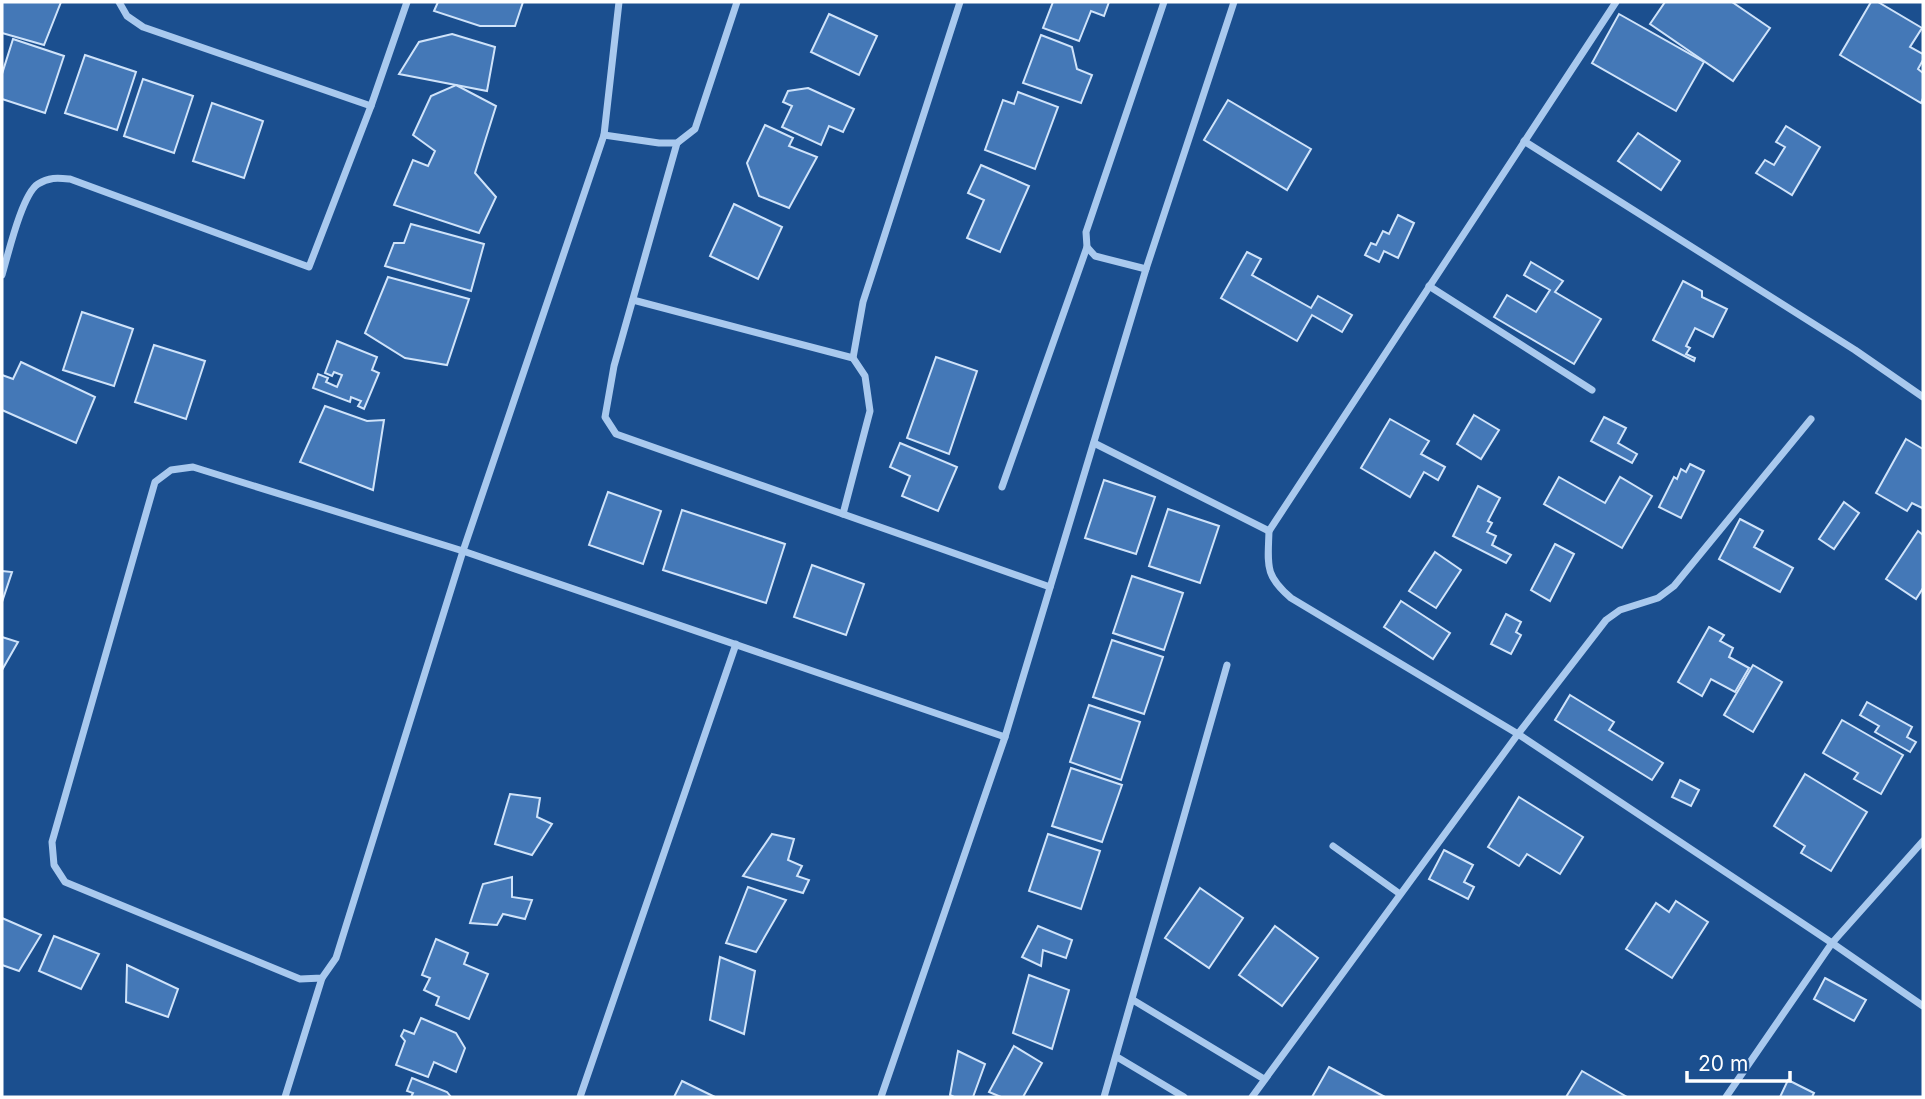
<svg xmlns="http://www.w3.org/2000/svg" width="1925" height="1099" font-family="Inter,sans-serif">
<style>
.building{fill:#4478b7;stroke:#cfe3fa;stroke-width:2}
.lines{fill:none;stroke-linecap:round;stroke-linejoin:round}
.street{stroke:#a9c9ee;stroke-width:7}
</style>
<rect width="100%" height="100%" fill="#1b4f8f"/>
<g class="building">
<polygon points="2,2 61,2 44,45 2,33"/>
<polygon points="438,2 523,2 515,26 480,26 434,11"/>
<polygon points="1053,2 1109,2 1104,16 1091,11 1079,41 1043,28"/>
<polygon points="1665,2 1732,2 1770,28 1733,81 1650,24"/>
<polygon points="1871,2 1878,2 1922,28 1910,47 1923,54 1923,60 1918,69 1923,73 1923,98 1921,103 1840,55"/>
<polygon points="829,14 877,36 859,75 811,52"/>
<polygon points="1619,14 1704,62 1676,111 1592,63"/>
<polygon points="452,34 495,47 487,91 399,74 419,42"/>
<polygon points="1041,35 1072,47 1077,69 1092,75 1081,103 1023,83"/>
<polygon points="13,39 64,56 45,113 2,99 2,74"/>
<polygon points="85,55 136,72 117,130 65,113"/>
<polygon points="143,79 193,96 174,153 124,136"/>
<polygon points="456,85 496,106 475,173 496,197 479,233 394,205 413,160 428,166 435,151 413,135 431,96"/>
<polygon points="808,88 854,109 843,132 829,126 821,145 782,127 792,106 783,102 788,91"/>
<polygon points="1018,92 1058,107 1035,169 985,150 1003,100 1014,104"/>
<polygon points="1228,100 1311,149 1287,190 1204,140"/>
<polygon points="212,103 263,121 244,178 193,161"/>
<polygon points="765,125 793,138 789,146 817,157 789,208 759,196 747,163"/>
<polygon points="1786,126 1820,147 1792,195 1756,173 1765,160 1774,165 1785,147 1776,142"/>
<polygon points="1638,133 1680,161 1661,190 1618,161"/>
<polygon points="981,165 1029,186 1000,252 967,238 984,200 968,193"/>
<polygon points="734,204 782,227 758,279 710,256"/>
<polygon points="1398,215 1414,223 1398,258 1384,251 1379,262 1365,255 1371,243 1376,245 1383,231 1389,234"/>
<polygon points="411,224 484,244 471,291 385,266 394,243 404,243"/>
<polygon points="1247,252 1261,259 1252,275 1311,308 1318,296 1352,315 1342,332 1312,315 1297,341 1221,298"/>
<polygon points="1531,262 1563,281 1555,292 1601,319 1574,364 1494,317 1507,295 1536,312 1550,290 1524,275"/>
<polygon points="388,277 469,299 447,365 405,358 365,333"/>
<polygon points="1683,281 1702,291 1702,297 1727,309 1713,337 1695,328 1686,346 1690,348 1686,354 1695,358 1694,361 1653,340"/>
<polygon points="82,312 133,329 114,386 63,370"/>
<polygon points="337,341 377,357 372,370 379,373 364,409 358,406 361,401 351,397 350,402 313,388 318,374 328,378 326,382 337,387 342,375 334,372 332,376 325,373"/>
<polygon points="154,345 205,361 186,419 135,402"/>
<polygon points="936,357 977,371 949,454 907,438"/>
<polygon points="21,362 95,397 76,443 2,410 2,375 13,379"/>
<polygon points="325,406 367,421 384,420 373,490 300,462"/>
<polygon points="1474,415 1499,430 1481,459 1457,444"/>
<polygon points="1604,417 1626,428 1618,443 1637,454 1632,463 1591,441"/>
<polygon points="1390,419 1429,441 1421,454 1445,467 1438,480 1424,472 1410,497 1361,468"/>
<polygon points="1906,439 1923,449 1923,506 1922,508 1912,503 1907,511 1876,493"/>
<polygon points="900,443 957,467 938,511 902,496 910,476 890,467"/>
<polygon points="1690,464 1704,471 1681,518 1659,507 1674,477 1677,479 1681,469 1686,472"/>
<polygon points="1559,477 1605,503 1620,477 1652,496 1622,548 1544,504"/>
<polygon points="1104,480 1155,497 1136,554 1085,538"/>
<polygon points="1478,486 1500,498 1488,521 1492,523 1487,532 1496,536 1492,545 1511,555 1506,563 1453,536"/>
<polygon points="608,492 661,511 643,564 589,545"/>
<polygon points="1844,502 1859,513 1834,549 1819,539"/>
<polygon points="1168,509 1219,526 1200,583 1149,566"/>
<polygon points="682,510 785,544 766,603 663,570"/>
<polygon points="1740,519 1763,531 1754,547 1793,568 1780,592 1719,559"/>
<polygon points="1918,531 1923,535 1923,588 1916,599 1886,579"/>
<polygon points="1555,544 1574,554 1550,601 1531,590"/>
<polygon points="1435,552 1461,570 1436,608 1409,591"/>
<polygon points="812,565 864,584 846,635 794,617"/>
<polygon points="2,571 12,572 2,602"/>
<polygon points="1132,576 1183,593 1164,650 1113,633"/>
<polygon points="1401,601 1450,633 1433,659 1384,627"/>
<polygon points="1506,614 1521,622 1516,632 1521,635 1511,654 1491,644"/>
<polygon points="1709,627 1724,635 1720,641 1733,648 1729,657 1749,668 1735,692 1711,679 1702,696 1678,682"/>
<polygon points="2,637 18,642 2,670"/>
<polygon points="1112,640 1163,657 1144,714 1093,697"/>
<polygon points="1753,665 1782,682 1753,732 1724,715"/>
<polygon points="1570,695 1614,722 1609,730 1663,763 1652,780 1555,720"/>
<polygon points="1867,702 1912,727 1907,737 1916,742 1910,752 1875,732 1879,726 1860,715"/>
<polygon points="1089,705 1140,722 1121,780 1070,762"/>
<polygon points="1842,720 1903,755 1881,794 1854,779 1858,773 1823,753"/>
<polygon points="1071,768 1122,785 1102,842 1052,826"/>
<polygon points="1805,774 1867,812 1831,871 1801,853 1805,846 1774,826"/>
<polygon points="1680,780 1699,790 1691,806 1672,797"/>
<polygon points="510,794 540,798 537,817 552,824 532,855 495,844"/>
<polygon points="1519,797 1583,837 1560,874 1527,854 1519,866 1488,847"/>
<polygon points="772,834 794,839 788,860 802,866 797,876 809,880 803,893 743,876"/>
<polygon points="1048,834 1100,851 1081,909 1029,891"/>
<polygon points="1444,850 1473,865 1464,882 1474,887 1468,899 1429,879"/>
<polygon points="512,877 512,897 532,900 525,919 503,914 497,925 470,923 483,884"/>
<polygon points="748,887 786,900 756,952 726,943"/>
<polygon points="1200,888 1243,918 1209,968 1165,938"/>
<polygon points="1676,901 1708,922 1672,978 1626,949 1656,903 1669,912"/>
<polygon points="2,918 41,935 19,971 2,965"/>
<polygon points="1038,926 1072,940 1066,958 1043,950 1041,966 1022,957"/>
<polygon points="1275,926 1318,958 1282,1006 1239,975"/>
<polygon points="54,936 99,954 81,989 39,971"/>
<polygon points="436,939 468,953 464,964 488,974 469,1019 436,1005 439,997 424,990 430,978 422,975"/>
<polygon points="720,957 755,971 744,1034 710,1020"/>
<polygon points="127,965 178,989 168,1017 126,1002"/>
<polygon points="1029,975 1069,990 1052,1049 1013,1033"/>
<polygon points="1825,978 1866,1000 1854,1021 1814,999"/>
<polygon points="421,1018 456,1033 465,1048 456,1072 434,1062 428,1077 396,1065 405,1041 401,1036 404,1030 414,1034"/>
<polygon points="1014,1046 1042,1063 1023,1097 1001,1097 989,1092"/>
<polygon points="958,1051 985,1064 973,1097 954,1097 950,1095"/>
<polygon points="1329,1067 1385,1097 1312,1097"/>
<polygon points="1582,1071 1627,1097 1566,1097"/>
<polygon points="412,1078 447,1092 451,1097 411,1097 413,1093 407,1091"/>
<polygon points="1788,1080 1814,1093 1812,1097 1780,1097"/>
<polygon points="682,1081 715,1097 674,1097"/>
</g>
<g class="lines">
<g class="street">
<polyline points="119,2 127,16 143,27 371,106 407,2"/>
<polyline points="619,2 604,135 463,551 1005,737 1146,269 1234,2"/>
<polyline points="604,135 659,143 677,143 695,129 737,2"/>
<polyline points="1524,141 1855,350 1923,397"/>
<polyline points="677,143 614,366 605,417 616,434 1050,587"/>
<polyline points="1146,269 1095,256 1087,247 1086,232 1164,2"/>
<path d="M 2,275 C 8,255 22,194 38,184 C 49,177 58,178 70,179 L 309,267 L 371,106"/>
<polyline points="1429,286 1592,390"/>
<polyline points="633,300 853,358"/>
<polyline points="1811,419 1674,586 1658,598 1620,610 1606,620 1518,734 1832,943 1923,1006"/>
<polyline points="1094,443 1269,531 1616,2"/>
<polygon points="193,467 463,551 336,958 322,978 300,979 65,882 54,865 52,842 155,482 171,470"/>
<polyline points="1002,487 1087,247"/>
<polyline points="843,514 870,411 865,376 853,358 863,302 960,2"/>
<polyline points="1333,846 1400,894"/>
<polyline points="1133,1000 1264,1079"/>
<polyline points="1117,1057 1184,1097"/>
<polyline points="285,1097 322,978"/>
<polyline points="580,1097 736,644"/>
<polyline points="881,1097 1005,737"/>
<polyline points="1104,1097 1227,665"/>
<path d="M 1252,1097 L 1518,734 L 1291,598 C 1264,575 1268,565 1269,531"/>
<polyline points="1726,1097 1832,943 1923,841"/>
</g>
</g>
<rect width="1925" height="1099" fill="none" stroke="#ffffff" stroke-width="7"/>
<path d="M1687 1071v10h103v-10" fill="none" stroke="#ffffff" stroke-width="3.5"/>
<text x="1698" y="1071" font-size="21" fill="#ffffff" stroke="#1b4f8f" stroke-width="5" paint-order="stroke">20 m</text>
</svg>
